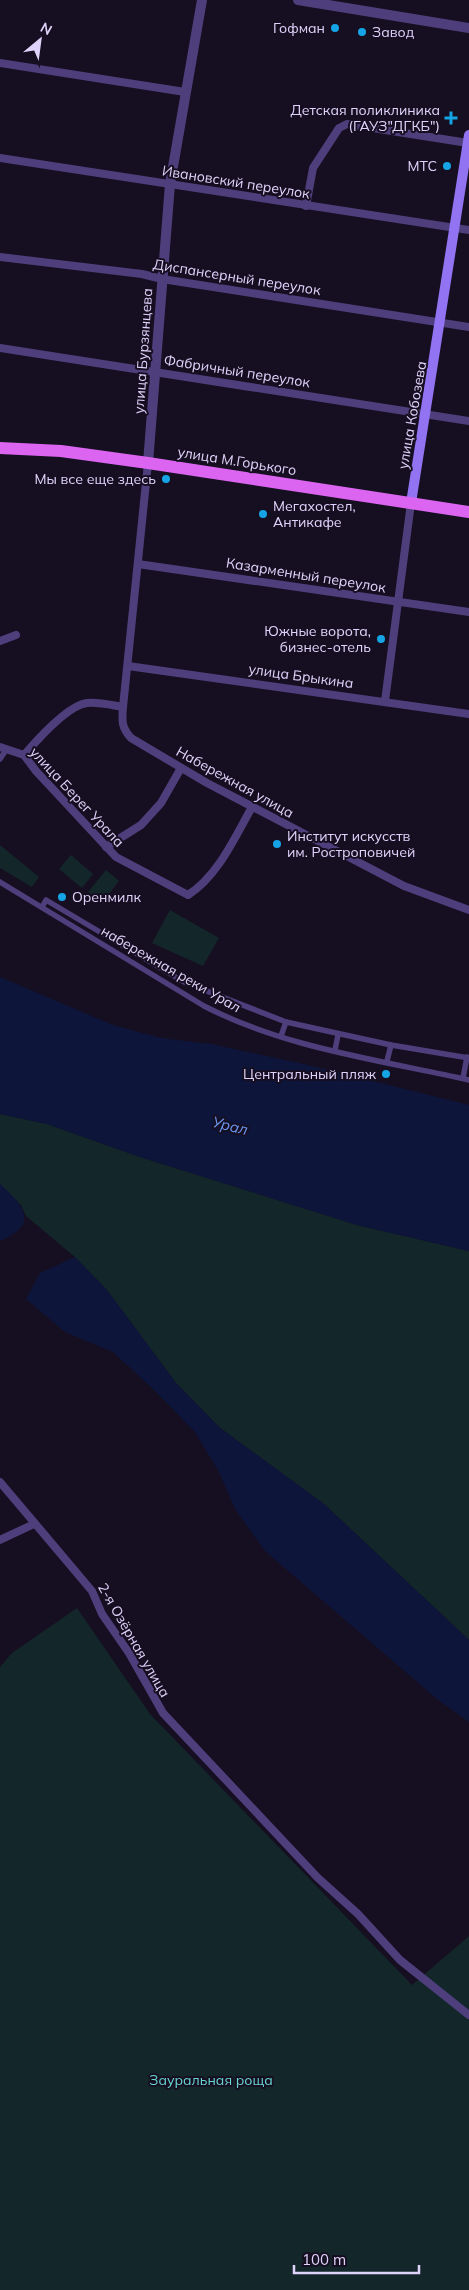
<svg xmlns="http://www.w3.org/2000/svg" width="469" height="2290" font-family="Mulish,sans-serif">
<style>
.green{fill:#13262a}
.water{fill:#0e153b}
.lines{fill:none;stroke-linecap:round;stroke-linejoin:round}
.pedestrian{stroke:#4e3f7c;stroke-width:5.5}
.minor{stroke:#4e3f7c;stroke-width:8}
.tertiary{stroke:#4e3f7c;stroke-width:10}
.secondary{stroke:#9273f2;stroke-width:10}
.primary{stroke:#db65f1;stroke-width:12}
.poi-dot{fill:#15a4e5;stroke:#160f21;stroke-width:2}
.labels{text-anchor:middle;stroke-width:4;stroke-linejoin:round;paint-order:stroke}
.poi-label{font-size:14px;fill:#e0d3fb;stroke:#160f21;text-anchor:end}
.street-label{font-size:14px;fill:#e0d3fb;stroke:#160f21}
.park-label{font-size:14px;fill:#66d4d0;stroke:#160f21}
.water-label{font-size:15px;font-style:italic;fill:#6b96f1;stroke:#160f21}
</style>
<rect width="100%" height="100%" fill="#160f21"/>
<g class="green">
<polygon points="0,845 39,877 32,887 0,868"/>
<polygon points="71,855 93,874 82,888 59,869"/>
<polygon points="106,870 119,881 102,903 88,892"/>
<polygon points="170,910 219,938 203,966 152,943"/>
<polygon points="0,1114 47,1124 140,1157 357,1225 469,1251 469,1640 324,1504 220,1428 176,1383 107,1290 75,1257 26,1216 21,1205 0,1184"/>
<polygon points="77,1608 150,1714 412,1985 469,1936 469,2290 0,2290 0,1667 12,1653"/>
</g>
<g class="water">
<polygon points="0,977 113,1025 161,1038 211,1044 304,1064 469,1105 469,1251 357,1225 140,1157 47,1124 0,1114"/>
<path d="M 0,1184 C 25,1207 39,1224 0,1241 Z"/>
<polygon points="75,1257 107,1290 176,1383 220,1428 324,1504 469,1640 469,1722 437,1699 265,1551 235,1509 219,1472 195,1432 154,1390 113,1352 65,1332 26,1299 40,1273"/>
</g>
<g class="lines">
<g class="pedestrian">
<polyline points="0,759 6,750"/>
<path d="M 0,882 L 204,1006 C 285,1048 380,1060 469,1080"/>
<polyline points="42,907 46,900 184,982 286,1022 391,1045 469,1058"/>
<polyline points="281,1036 286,1022"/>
<polyline points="335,1050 338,1035"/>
<polyline points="387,1061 391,1045"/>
<polyline points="463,1078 467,1057"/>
</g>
<g class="minor">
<polyline points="0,63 185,92"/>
<polyline points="0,158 469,230"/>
<polyline points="306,206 313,168 339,128 347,124 468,143"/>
<polyline points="0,257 142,274 162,279 469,327"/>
<polyline points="0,348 469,421"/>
<path d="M 148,463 L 123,707 C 122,720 121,727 131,738 L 207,783 L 404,886 L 469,910"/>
<polyline points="138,564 469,612"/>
<polyline points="0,641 16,635"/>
<polyline points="128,666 469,714"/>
<polyline points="385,701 411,503"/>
<path d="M 0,747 L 24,755 L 36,771 L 116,857 L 188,895 C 218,876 235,837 252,807"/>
<path d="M 24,755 C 37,740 68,705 87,703 C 99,702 111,705 123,707"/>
<polyline points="106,847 141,825 161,803 181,768"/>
<polyline points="0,1482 92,1591 102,1614 129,1653 163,1713 318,1878 358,1914 400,1960 469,2015"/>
<polyline points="0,1540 34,1524"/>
</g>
<g class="tertiary">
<polyline points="298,0 469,28"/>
<polyline points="148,463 170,184 202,0"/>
</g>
<polyline class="secondary" points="411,503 469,135"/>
<polyline class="primary" points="0,448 61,451 148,463 469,512"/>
</g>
<g class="poi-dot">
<circle cx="335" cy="28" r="5"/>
<circle cx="362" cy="32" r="5"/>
<path d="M448.5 110.5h5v5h5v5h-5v5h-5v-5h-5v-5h5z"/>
<circle cx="447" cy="166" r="5"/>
<circle cx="166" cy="479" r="5"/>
<circle cx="263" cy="514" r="5"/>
<circle cx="381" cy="639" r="5"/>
<circle cx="277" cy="844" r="5"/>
<circle cx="62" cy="897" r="5"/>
<circle cx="386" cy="1074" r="5"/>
</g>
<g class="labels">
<g class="poi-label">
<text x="325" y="33">Гофман</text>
<text x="372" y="37" text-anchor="start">Завод</text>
<text x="440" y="115">Детская поликлиника<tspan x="440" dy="16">(ГАУЗ"ДГКБ")</tspan></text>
<text x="437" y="171">МТС</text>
<text x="156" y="484">Мы все еще здесь</text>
<text x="273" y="511" text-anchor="start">Мегахостел,<tspan x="273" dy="16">Антикафе</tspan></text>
<text x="371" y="636">Южные ворота,<tspan x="371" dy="16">бизнес-отель</tspan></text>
<text x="287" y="841" text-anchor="start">Институт искусств<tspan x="287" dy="16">им. Ростроповичей</tspan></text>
<text x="72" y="902" text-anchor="start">Оренмилк</text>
<text x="376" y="1079">Центральный пляж</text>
</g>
<g class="street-label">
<text transform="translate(236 182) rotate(9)" y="5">Ивановский переулок</text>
<text transform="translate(237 277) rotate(9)" y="5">Диспансерный переулок</text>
<text transform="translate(143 351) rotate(-86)" y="5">улица Бурзянцева</text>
<text transform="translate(237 371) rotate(9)" y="5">Фабричный переулок</text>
<text transform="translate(412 415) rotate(-80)" y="5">улица Кобозева</text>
<text transform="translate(237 461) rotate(9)" y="5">улица М.Горького</text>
<text transform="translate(306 575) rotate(9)" y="5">Казарменный переулок</text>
<text transform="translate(301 676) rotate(8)" y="5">улица Брыкина</text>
<text transform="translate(235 782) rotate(29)" y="5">Набережная улица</text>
<text transform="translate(77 797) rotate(47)" y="5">улица Берег Урала</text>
<text transform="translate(171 969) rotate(30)" y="5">набережная реки Урал</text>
<text transform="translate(134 1640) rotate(60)" y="5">2-я Озёрная улица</text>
</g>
<g class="park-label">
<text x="211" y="2085">Зауральная роща</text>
</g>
<g class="water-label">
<text transform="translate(230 1126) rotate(14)" y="5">Урал</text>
</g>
</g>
<g transform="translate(40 40) rotate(29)" stroke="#160f21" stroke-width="4" paint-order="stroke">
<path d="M0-4L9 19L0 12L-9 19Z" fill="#e0d3fb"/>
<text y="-8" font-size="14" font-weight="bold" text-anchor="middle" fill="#e0d3fb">N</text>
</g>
<path d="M294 2265v8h125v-8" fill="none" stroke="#e0d3fb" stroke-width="2.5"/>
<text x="302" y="2265" font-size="15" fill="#e0d3fb" stroke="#160f21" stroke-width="4" paint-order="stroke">100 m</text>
</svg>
